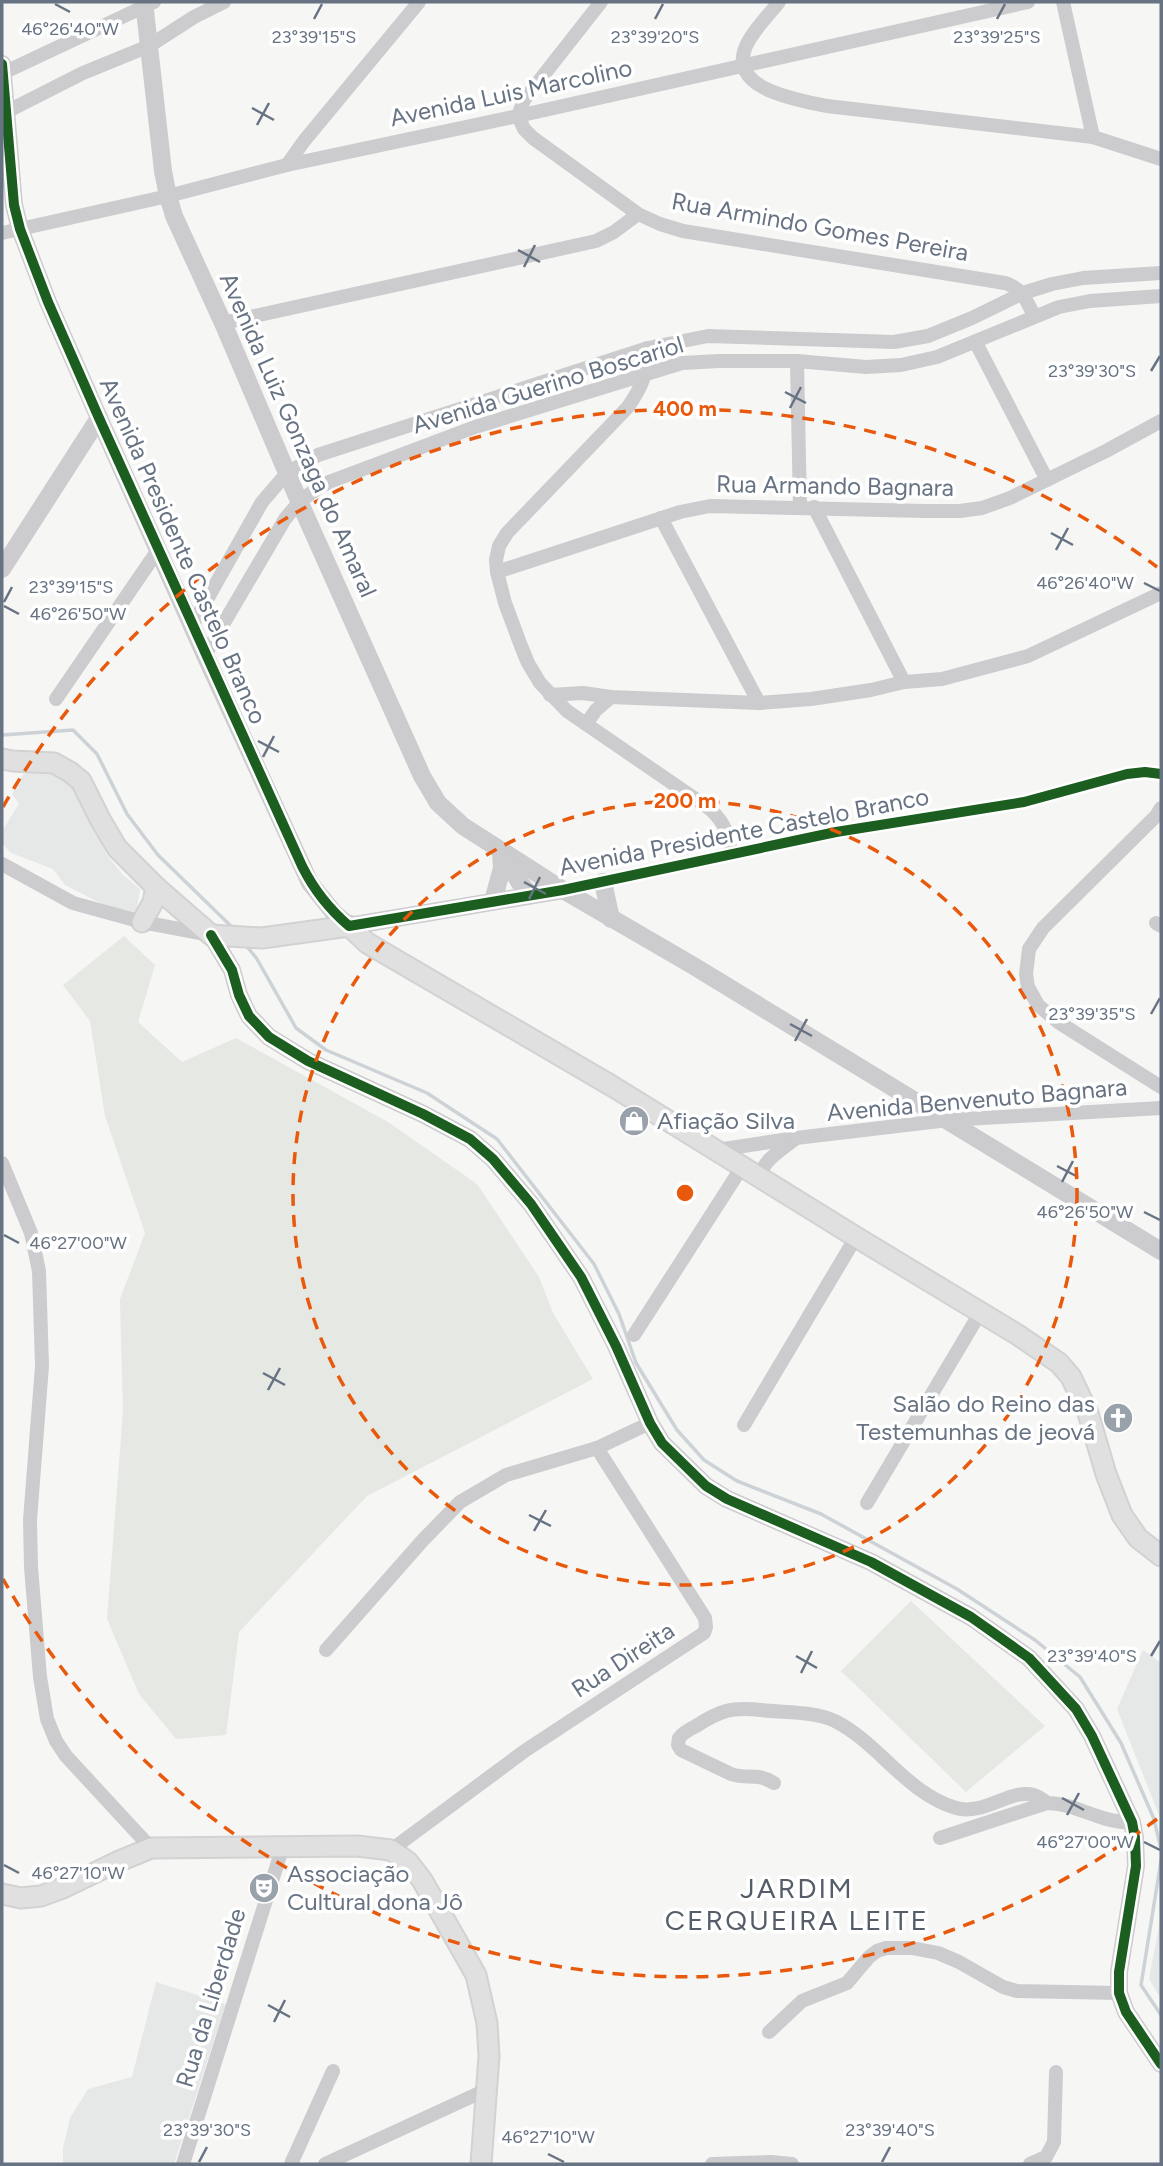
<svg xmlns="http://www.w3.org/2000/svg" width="1163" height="2166" font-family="Figtree,sans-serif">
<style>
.built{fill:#e6e7e7}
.green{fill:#e5e8e3}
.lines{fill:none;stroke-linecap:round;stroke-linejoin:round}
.stream{stroke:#ccd2d6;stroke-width:3.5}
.secondary-casing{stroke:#d2d2d3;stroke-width:23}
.minor{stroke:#ccccce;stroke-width:14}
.tertiary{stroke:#ccccce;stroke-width:18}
.secondary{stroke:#e0e0e1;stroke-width:19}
.cycleway-casing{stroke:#fff;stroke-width:15}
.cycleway{stroke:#1b5e20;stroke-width:10}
.ticks{fill:none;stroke:#677383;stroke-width:2.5}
.ring{fill:none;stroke:#e8590c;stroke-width:3.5;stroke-dasharray:12 9}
.labels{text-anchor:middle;stroke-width:7;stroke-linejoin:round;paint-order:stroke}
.street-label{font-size:24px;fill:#677383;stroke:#fff}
.poi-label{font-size:24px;fill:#677383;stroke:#fff;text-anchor:start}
.quarter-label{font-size:28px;letter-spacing:2px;fill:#555d69;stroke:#fff}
.ticks-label{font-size:18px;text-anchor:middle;fill:#677383;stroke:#fff;stroke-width:7;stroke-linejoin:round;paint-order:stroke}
.centre{fill:#e8590c;stroke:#fff;stroke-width:3.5}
.ring-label{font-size:21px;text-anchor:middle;font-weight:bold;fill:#e8590c;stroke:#fff;stroke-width:7;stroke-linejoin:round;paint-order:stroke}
</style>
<rect width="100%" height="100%" fill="#f6f6f5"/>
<g class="built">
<polygon points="27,768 59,775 79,789 96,825 106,854 123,875 140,889 136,914 114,910 65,885 53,869 11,853 2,843 2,831 19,804 12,794"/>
<polygon points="1143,1650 1161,1663 1161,1820 1117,1709"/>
<polygon points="1161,1915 1161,1999 1149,1979"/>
<polygon points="156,1982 226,2004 174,2164 63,2164 63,2148 70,2118 88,2089 132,2077"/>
</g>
<g class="green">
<polygon points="124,936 155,965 138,1022 182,1062 236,1038 388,1122 477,1184 539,1277 553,1313 593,1379 367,1496 239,1632 226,1735 176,1739 139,1694 107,1619 123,1411 120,1299 145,1233 105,1116 90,1021 63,985"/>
<polygon points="911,1601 1045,1726 966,1792 841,1671"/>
</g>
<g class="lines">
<g class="stream">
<polyline points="2,735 73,730 97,754 127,814 158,855 234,929"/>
<polyline points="245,944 257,959 296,1028 326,1050 427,1093 497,1139 594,1264 619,1314 636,1363 677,1430 704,1460 737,1481 821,1514 957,1589 1035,1640 1080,1677 1121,1743 1154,1819 1161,1849"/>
<polyline points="1161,1861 1141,1985 1161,2015"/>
</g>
<g class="secondary-casing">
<g id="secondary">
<polyline points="2,759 13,761 54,763 70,772 81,781 100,819 117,848 156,887 211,935 262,938 349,926 367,943 612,1086 856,1237 1018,1335 1059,1363 1071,1377 1088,1413 1106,1474 1122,1515 1138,1538 1161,1556"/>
<polyline points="142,922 153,902 156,887"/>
<polyline points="2,1894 21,1898 41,1896 63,1888 117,1862 151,1848 357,1846 391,1850 408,1862 422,1880 476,1975 487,2023 489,2056 481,2164"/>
</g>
</g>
<g class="minor">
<path d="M 601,2 L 524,100 L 518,116 L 524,129 L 533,138 L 638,214 L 660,224 L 683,231 L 1005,283 C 1022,288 1027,301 1034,316"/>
<path d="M 779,2 C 768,16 753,30 746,46 C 727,90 799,100 827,106 L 1093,137 L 1161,159"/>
<polyline points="1063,2 1093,137"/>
<polyline points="3,73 154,2"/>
<polyline points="6,112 83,73 149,46 194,17 224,2"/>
<polyline points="287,165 304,141 419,2"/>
<polyline points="2,233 168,196 287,165 518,116 1028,2"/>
<polyline points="223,323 596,241 614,232 638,214"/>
<polyline points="976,343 1047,480"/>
<path d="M 648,348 C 647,374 643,385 628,407 L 507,533 L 499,546 L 496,560 L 497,572 L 505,603 L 521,646 L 528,663 L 540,683 L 567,711 L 710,809 C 725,823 728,833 731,853"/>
<polyline points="797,361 800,507"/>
<polyline points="814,507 904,682"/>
<polyline points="661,518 759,703"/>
<polyline points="497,572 680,512 710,506 924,511 960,511 982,508 1010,498 1106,451 1161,421"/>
<polyline points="192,626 262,502 287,473 318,455 648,348 708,336 894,342 928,336 972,318 1023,293 1052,284 1083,278 1161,273"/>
<path d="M 205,655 L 285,519 C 298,502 310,492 329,482 L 475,427 L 682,363 L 719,361 L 797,361 L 866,367 L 901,365 L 937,357 L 1059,307 L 1090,301 L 1161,296"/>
<polyline points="550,695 583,693 611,697 759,703 811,699 871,690 904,682 942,679 1028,656 1161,593"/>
<polyline points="56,699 158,550"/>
<polyline points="586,724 596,710 611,697"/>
<polyline points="1161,808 1156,816 1043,928 1029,949 1026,974 1028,987 1038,1005 1058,1022 1161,1087"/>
<polyline points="2,864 73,903 142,922 211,935"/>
<polyline points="563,890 836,832 1024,802 1127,774 1145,772 1161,774"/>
<polyline points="1156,923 1161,926"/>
<polyline points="717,1150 796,1138 948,1120 1161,1108"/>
<polyline points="2,1163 31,1233 39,1271 42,1366 30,1520 31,1567 40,1677 47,1719 56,1741 66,1756 151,1848"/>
<path d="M 759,1178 C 763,1160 781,1150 795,1139"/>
<polyline points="634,1335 742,1167"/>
<polyline points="744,1425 856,1237"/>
<polyline points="867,1503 980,1313"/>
<polyline points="326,1650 423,1540 460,1502 506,1475 597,1448 650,1423"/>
<path d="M 774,1783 C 756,1772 748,1780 731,1774 L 681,1750 L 678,1745 L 679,1738 C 683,1733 690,1729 696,1726 C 721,1710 731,1707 761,1710 C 785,1713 813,1711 835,1721 C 880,1744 906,1793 956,1808 C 984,1816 1011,1788 1034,1795 C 1039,1796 1043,1800 1047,1803"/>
<path d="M 940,1838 L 1047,1803 C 1077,1803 1101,1824 1132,1822"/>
<polyline points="391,1850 526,1750 704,1633 706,1627 705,1618 597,1448"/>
<polyline points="769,2032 802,2001 847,1983 869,1957 877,1951 886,1948 912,1948 938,1953 959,1962 1003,1987 1017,1991 1119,1993"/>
<polyline points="183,2164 283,1846"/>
<polyline points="291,2164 333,2071"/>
<polyline points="325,2164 488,2089"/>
<polyline points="712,2164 771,2162 792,2164"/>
<polyline points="1030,2164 1046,2157 1054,2142 1056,2072"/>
</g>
<g class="tertiary">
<polyline points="144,2 163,171 168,196 174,216 223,323 299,501 422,776 438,803 463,826 563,890 692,965 1161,1251"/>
<polyline points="2,64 14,205 20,229 48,302 99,418 205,655 310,883 334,913 349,926 563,890"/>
<polyline points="2,569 99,418"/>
<polyline points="503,855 520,883 531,895"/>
<polyline points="603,882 611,919"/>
<polyline points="493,901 502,868 501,852"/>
<polyline points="211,935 232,970 239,995 249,1016 269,1037 308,1061 423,1114 470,1139 493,1159 531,1204 581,1277 616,1346 650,1423 662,1443 706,1486 727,1499 871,1562 971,1617 1029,1658 1076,1709 1092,1736 1132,1822 1135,1838 1136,1866 1119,1972 1119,1993 1126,2012 1161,2064"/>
</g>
<use href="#secondary" class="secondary"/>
<g class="cycleway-casing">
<g id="cycleway">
<path d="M 2,64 L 14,205 L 20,229 L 48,302 L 99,418 L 302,866 C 314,890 329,909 349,926 L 563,890 L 836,832 L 1024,802 L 1127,774 L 1145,772 L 1161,774"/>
<polyline points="211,935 232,970 239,995 249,1016 269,1037 308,1061 423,1114 470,1139 493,1159 531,1204 581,1277 616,1346 650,1423 662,1443 706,1486 727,1499 871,1562 971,1617 1029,1658 1076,1709 1092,1736 1132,1822 1135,1838 1136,1866 1119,1972 1119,1993 1126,2012 1161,2064"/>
</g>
</g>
<use href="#cycleway" class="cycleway"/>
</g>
<path class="ticks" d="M 55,4 L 70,12M 314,19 L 322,4M 655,19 L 663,4M 997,19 L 1005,4M 252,108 L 274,120M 257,125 L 269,103M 518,250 L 540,262M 524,267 L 535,245M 1151,371 L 1160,356M 785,392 L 806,403M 790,408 L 801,387M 1051,533 L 1073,545M 1056,550 L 1068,528M 1144,583 L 1160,591M 4,602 L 12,587M 4,606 L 19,614M 258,741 L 279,752M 263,757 L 274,736M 524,882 L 546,894M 529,899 L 540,877M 1151,1014 L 1160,998M 790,1024 L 812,1036M 795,1041 L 807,1019M 1057,1166 L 1078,1177M 1062,1182 L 1073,1161M 1144,1212 L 1160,1220M 4,1235 L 19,1243M 263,1373 L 285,1385M 268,1390 L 280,1368M 529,1515 L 551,1526M 534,1531 L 546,1510M 796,1656 L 817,1668M 1151,1656 L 1160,1641M 801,1673 L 812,1651M 1062,1798 L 1084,1810M 1067,1815 L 1079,1793M 1144,1842 L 1160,1850M 4,1865 L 19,1873M 268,2005 L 290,2017M 274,2022 L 285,2000M 548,2154 L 564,2162M 199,2162 L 207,2147M 882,2162 L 890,2147"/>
<g class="ring">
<circle cx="685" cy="1193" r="392"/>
<path d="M1157 1819A784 784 0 0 1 3 1579M3 807A784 784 0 0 1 1157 567"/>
</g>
<defs>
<g id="shop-disc" transform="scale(1.575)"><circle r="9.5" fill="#99a1ab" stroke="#fff"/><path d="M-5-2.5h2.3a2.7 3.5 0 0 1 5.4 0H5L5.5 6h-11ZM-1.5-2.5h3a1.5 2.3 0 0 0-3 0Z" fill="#fff"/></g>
<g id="church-disc" transform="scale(1.575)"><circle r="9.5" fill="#99a1ab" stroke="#fff"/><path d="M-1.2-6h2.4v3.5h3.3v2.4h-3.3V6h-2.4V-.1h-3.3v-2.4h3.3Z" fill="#fff"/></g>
<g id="theatre-disc" transform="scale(1.575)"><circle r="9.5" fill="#99a1ab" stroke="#fff"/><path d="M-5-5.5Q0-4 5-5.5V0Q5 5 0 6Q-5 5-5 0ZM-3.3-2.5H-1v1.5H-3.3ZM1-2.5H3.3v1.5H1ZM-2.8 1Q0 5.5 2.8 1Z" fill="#fff"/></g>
</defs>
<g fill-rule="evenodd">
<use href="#shop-disc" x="634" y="1121"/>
<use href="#church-disc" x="1118" y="1418"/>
<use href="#theatre-disc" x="264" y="1888"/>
</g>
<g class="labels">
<g class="street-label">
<text transform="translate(511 93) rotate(-12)" y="8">Avenida Luis Marcolino</text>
<text transform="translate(820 227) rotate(10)" y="8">Rua Armindo Gomes Pereira</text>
<text transform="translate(548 385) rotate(-17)" y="8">Avenida Guerino Boscariol</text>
<text transform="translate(298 435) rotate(66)" y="8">Avenida Luiz Gonzaga do Amaral</text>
<text transform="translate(835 486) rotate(1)" y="8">Rua Armando Bagnara</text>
<text transform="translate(183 551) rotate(66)" y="8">Avenida Presidente Castelo Branco</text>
<text transform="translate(744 832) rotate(-11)" y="8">Avenida Presidente Castelo Branco</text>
<text transform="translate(977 1100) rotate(-5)" y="8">Avenida Benvenuto Bagnara</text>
<text transform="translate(623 1660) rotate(-33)" y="8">Rua Direita</text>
<text transform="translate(211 1998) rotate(-73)" y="8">Rua da Liberdade</text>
</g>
<g class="poi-label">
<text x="657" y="1129">Afiação Silva</text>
<text x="1095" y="1412" text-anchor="end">Salão do Reino das<tspan x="1095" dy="28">Testemunhas de jeová</tspan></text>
<text x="287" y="1882">Associação<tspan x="287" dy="28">Cultural dona Jô</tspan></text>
</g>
<g class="quarter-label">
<text x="797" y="1898">JARDIM<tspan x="797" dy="32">CERQUEIRA LEITE</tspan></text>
</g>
</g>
<g class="ticks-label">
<text x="70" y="35">46°26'40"W</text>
<text x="314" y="43">23°39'15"S</text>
<text x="655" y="43">23°39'20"S</text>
<text x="997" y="43">23°39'25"S</text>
<text x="1092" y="377">23°39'30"S</text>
<text x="1085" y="589">46°26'40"W</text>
<text x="71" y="593">23°39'15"S</text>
<text x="78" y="620">46°26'50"W</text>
<text x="1092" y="1020">23°39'35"S</text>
<text x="1085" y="1218">46°26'50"W</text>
<text x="78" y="1249">46°27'00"W</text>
<text x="1092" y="1662">23°39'40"S</text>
<text x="1085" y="1848">46°27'00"W</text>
<text x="78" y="1879">46°27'10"W</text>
<text x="207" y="2136">23°39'30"S</text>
<text x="890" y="2136">23°39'40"S</text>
<text x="548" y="2143">46°27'10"W</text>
</g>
<circle cx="685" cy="1193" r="10" class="centre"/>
<g class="ring-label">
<text x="685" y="416">400 m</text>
<text x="685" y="808">200 m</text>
</g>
<rect width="1163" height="2166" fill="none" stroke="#677383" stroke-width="7"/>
</svg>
